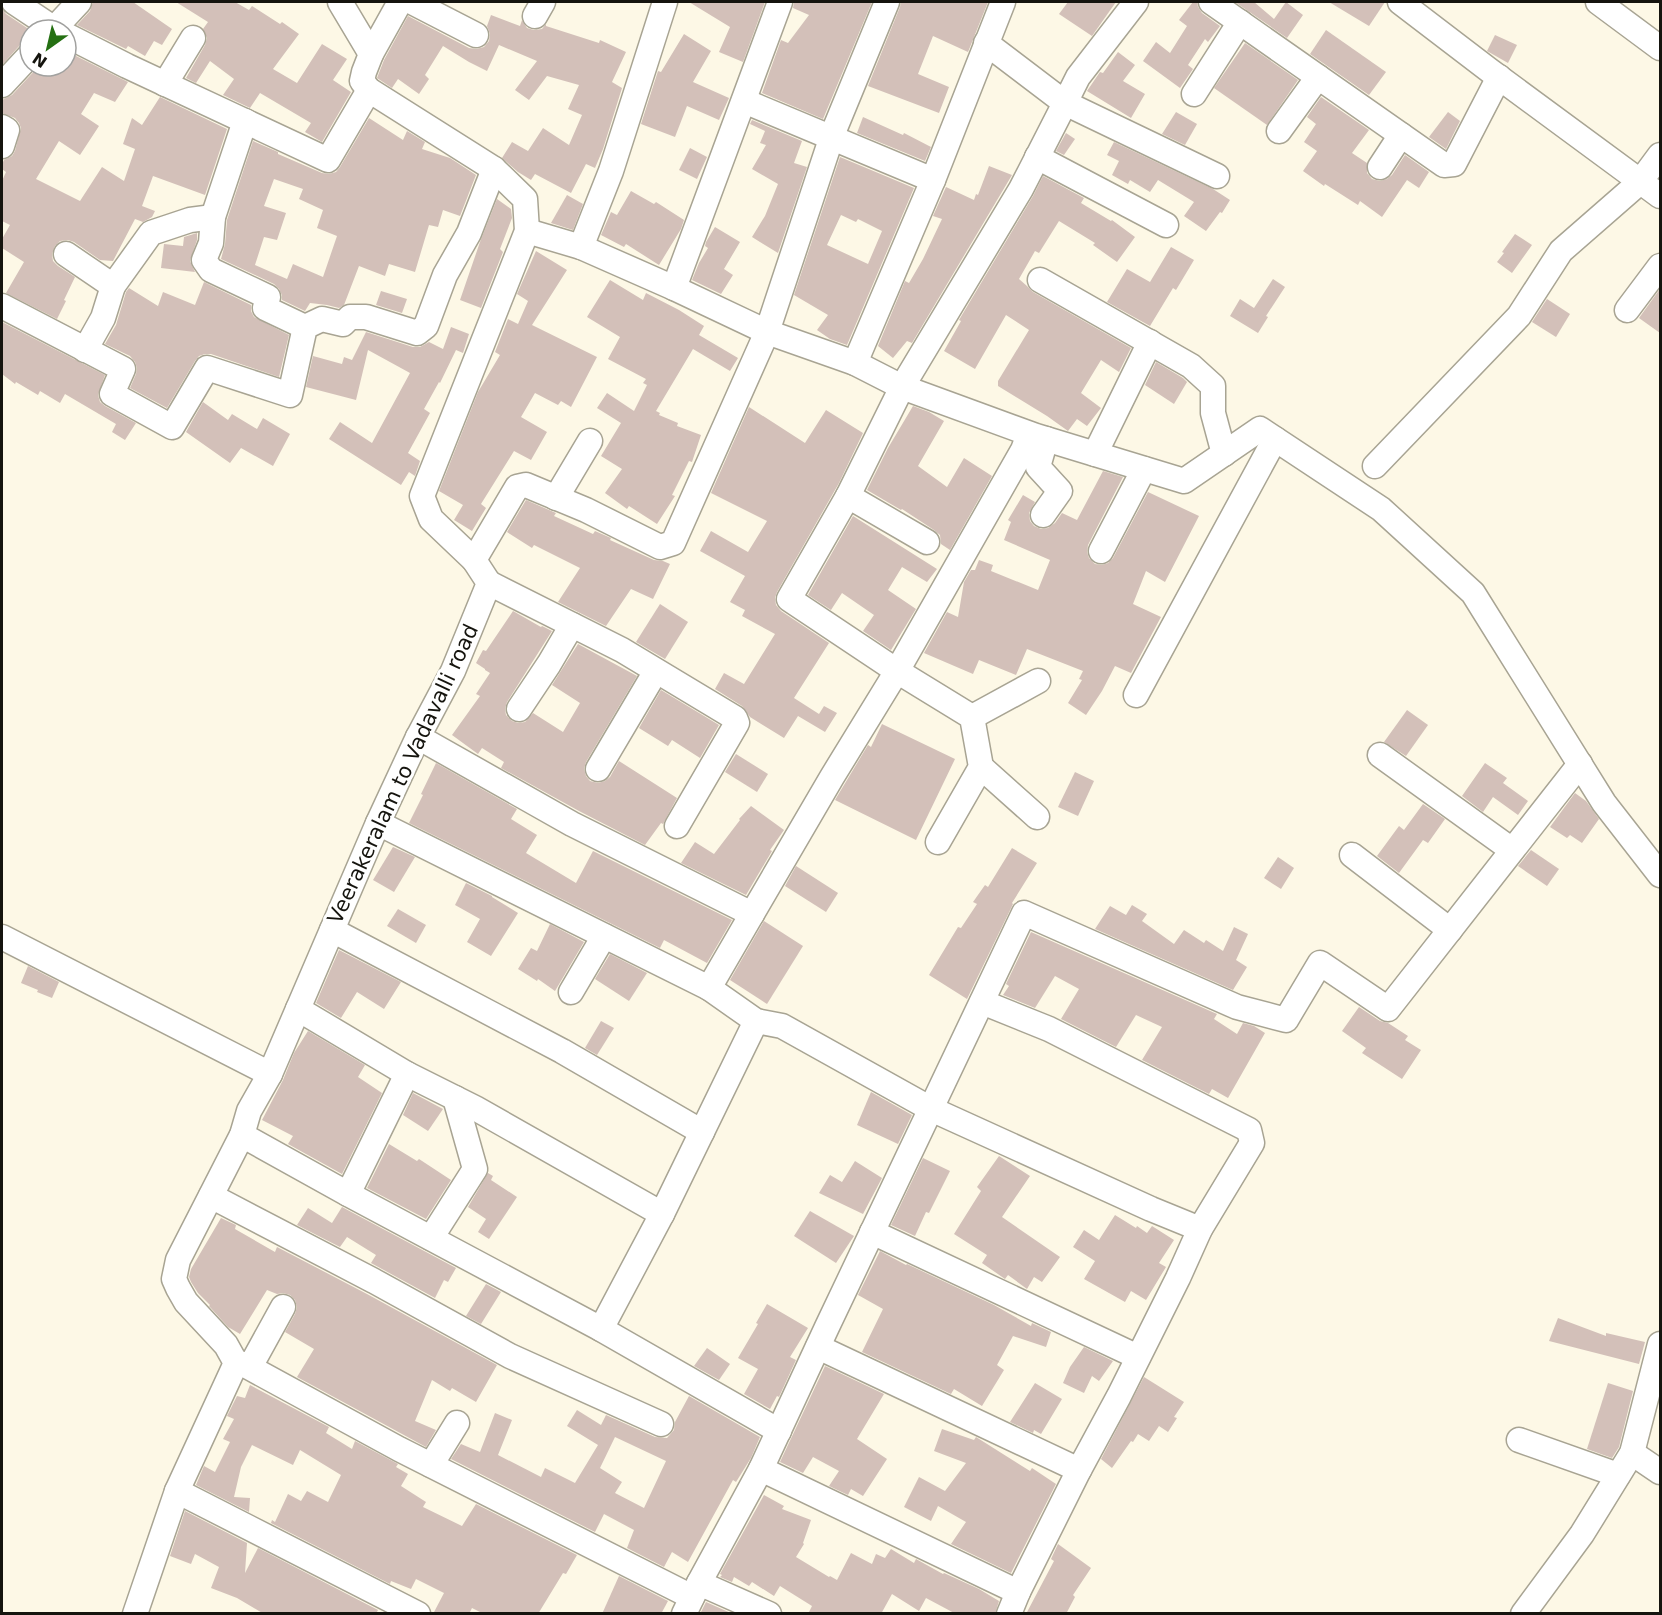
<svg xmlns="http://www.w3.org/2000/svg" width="1662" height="1615" font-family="'DejaVu Sans',sans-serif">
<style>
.building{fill:#d3c0b9;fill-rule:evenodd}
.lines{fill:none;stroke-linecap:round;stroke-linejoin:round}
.minor-casing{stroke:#a8a493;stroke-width:27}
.minor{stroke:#fff;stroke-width:24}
.labels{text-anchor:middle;stroke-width:6;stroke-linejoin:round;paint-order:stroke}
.street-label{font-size:21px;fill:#15140e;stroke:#fff}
</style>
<rect width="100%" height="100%" fill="#fdf8e6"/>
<g class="building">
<polygon points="93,2 133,2 172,29 162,45 154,41 145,56 128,46 126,49 77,25 90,11"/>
<polygon points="176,2 235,2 249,10 252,6 280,24 282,22 299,34 273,69 297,83 322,44 347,59 333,80 351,92 322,142 305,132 311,123 260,93 250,108 223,95 234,79 210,61 196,83 186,78 205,45 207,38 203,29 208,22"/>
<polygon points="689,2 765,2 743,62 719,52 730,27"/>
<polygon points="794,2 872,2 823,119 762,93 781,40 788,43 809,15 793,8"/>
<polygon points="901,2 988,2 968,52 933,36 918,74 949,87 939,113 868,86 900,7"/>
<polygon points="1068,2 1116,2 1092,36 1059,14"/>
<polygon points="1193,2 1197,2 1198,7 1202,13 1220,26 1208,42 1205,39 1188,65 1193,69 1180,88 1143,61 1156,42 1170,53 1187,26 1179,20"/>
<polygon points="1235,2 1254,2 1274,19 1286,2 1303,15 1287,38"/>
<polygon points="1329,2 1385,2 1369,26"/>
<polygon points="2,9 6,14 30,30 30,41 25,42 20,45 2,65"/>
<polygon points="491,15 520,26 522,20 527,28 534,30 542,29 546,24 546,26 599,43 600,40 626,52 612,82 622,88 603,149 595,168 586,164 571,193 535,174 531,180 518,172 502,158 512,142 528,151 543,128 569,145 582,115 568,109 579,85 547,76 529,100 515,90 537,61 499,45 487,71 469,62 443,46 425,75 429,79 419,94 398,79 392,88 377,78 384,60 408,16 469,48 476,49 484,47 489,41 490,34 487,26"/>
<polygon points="1326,30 1386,72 1369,95 1310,54"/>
<polygon points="684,34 711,51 693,82 729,98 719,120 687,106 675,137 641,124 658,71 661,72"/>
<polygon points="1495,35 1517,45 1508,63 1487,51"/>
<polygon points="1245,43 1298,80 1267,125 1214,88"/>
<polygon points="66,51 128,82 115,102 94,93 81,114 99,126 80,155 59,141 36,179 80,201 102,167 124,181 135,149 123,144 132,118 142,125 160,97 227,129 205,195 153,176 142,206 155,211 152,217 143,222 135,219 113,261 100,260 74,242 68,240 60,241 55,246 52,254 53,261 58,266 75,277 64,300 66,301 57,319 6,293 24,262 2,248 2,239 10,225 2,221 2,181 6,172 2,169 2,164 4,160 12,156 15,151 21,128 19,123 15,118 2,113 2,100 12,95 39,66 66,66"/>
<polygon points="1118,52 1135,65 1123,81 1145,94 1131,118 1087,91 1100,72 1103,73"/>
<polygon points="1321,97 1369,130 1352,153 1367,163 1367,173 1372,179 1380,181 1387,179 1392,175 1405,155 1429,172 1419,188 1407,180 1382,217 1360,201 1358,205 1325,184 1324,186 1303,171 1317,151 1304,142 1316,124 1307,117"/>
<polygon points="1176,112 1197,124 1185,145 1162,134"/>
<polygon points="1448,112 1460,121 1446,149 1429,137"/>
<polygon points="863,117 903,135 904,133 931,147 925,161 857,133"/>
<path d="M 369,118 L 403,140 L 407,131 L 425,142 L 422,149 L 450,158 L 476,175 L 460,216 L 443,210 L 438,227 L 429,225 L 415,272 L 389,264 L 385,276 L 359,266 L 344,305 L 339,308 L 327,305 L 310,303 L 305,311 L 282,300 L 282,295 L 279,289 L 274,284 L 221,259 L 225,244 L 227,220 L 253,141 L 278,152 L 278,154 L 322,173 L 329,174 L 336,172 L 340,167 ZM 274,179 L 303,189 L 299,199 L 323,210 L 317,228 L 337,236 L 323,277 L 293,264 L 287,279 L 255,265 L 264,237 L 277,240 L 286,213 L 264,206 Z"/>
<polygon points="752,120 802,141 794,163 807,167 778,253 752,237 765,216 778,184 752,169 766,145 760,143 765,131 750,124"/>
<polygon points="1066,133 1075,139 1064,155 1056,151"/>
<polygon points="1114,142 1213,189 1230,200 1222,213 1220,212 1206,231 1184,216 1194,202 1158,180 1150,192 1130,180 1128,184 1112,175 1119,161 1107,155"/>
<polygon points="690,148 707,157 697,179 679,170"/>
<path d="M 840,157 L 914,188 L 847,345 L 830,339 L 817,330 L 828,315 L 794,295 ZM 841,215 L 856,222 L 858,219 L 882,231 L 868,264 L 827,245 Z"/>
<polygon points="989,166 1012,175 912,343 907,341 893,358 878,346 905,281 909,283 923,259 942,219 933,216 946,187 974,200 976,194 978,195"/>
<polygon points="1043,176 1084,198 1081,203 1111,221 1112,220 1135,237 1117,262 1093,245 1095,243 1059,221 1039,253 1035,251 1019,279 1027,286 1033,292 1131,348 1119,372 1101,360 1081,393 1101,408 1087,426 1077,419 1068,431 1047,416 998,386 998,381 1029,330 1006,315 975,369 944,351 961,321 959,320 1033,196"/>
<polygon points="631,191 654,204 656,202 684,220 681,229 659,265 626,244 624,247 601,235 611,212 617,215"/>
<polygon points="567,195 583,204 573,230 551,223"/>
<polygon points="497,199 511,209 512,218 500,249 503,252 481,308 460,300 480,242"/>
<polygon points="715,227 740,242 724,269 733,275 721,294 692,280 699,263 708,248 705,246 706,242"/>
<polygon points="197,233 197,240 190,261 195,272 161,268 164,244 183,246 184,237"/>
<polygon points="1515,234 1532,245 1512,273 1497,262 1504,253 1502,252"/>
<polygon points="1171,247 1194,260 1176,290 1173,288 1150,326 1107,302 1127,269 1150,282"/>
<polygon points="536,251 567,270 532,325 597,357 571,407 561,401 558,405 535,393 521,417 547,432 531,460 514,451 481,504 486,508 472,531 454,520 463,505 439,491 478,392 500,355 495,352 508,319 518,324 528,301 517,294"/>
<polygon points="1273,279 1285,287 1266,316 1268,317 1258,333 1230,316 1240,299 1254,308"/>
<polygon points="610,280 643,300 646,293 679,310 704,326 699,335 738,358 730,371 693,349 656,411 660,413 659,415 678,423 677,426 701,435 692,462 689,461 672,495 675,496 657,524 629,506 627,509 605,493 622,469 601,456 621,423 597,408 607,393 634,411 647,385 643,383 646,379 608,359 620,337 587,317"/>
<polygon points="204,282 251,305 251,311 254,317 289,335 279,377 211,354 205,354 199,356 195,361 167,408 130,388 136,374 137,368 135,362 130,356 105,344 116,325 126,292 129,288 158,306 163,292 195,305"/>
<polygon points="1660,289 1660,333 1639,318"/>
<polygon points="381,291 407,299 402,313 376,305"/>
<polygon points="1547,299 1570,314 1556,337 1532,322"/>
<polygon points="2,322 105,375 98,395 100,402 105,406 136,423 125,440 112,432 116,424 65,394 60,403 40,391 38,395 16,382 15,384 2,374"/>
<polygon points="451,327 469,334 463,353 456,350 440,383 439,382 424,409 430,413 408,453 420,461 415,476 409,472 401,485 329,439 340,422 372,443 410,373 368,350 356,400 306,387 313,356 342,364 344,357 352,360 366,332 413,347 420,347 429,342 443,349"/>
<polygon points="1156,362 1183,378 1187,382 1174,404 1145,385"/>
<polygon points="203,402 228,420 232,414 257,429 263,418 290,434 273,466 241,448 230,463 186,432"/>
<polygon points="913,406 929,412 944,421 918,466 947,487 964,458 992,476 950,550 941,544 940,535 934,530 902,509 901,510 867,490 888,448"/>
<polygon points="749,407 805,443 826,410 863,433 839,483 777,592 775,598 776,605 781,611 829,643 794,698 819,714 824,706 837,713 825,732 798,716 784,738 750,717 742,706 715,689 724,673 744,684 775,634 742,616 745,610 730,602 745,576 700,551 711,531 748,552 767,521 711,493"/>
<polygon points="1103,471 1123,477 1088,545 1087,552 1089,558 1095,564 1102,565 1108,563 1113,558 1148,492 1199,516 1165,582 1146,571 1133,604 1161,617 1131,673 1115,666 1102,691 1086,715 1068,703 1082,680 1079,679 1083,671 1027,649 1016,675 979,660 973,674 924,653 947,612 958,617 964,582 971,570 975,570 979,560 993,565 991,571 1038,590 1050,560 1004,540 1011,522 1008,520 1023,495 1035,502 1029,513 1030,521 1034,526 1041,529 1048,528 1055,523 1062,513 1077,520"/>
<polygon points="526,500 556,513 554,516 593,534 595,531 611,538 610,540 654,560 663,561 670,564 653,599 631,589 606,626 558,602 580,568 534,545 532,548 507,532"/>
<polygon points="853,516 937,569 927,582 902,567 888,590 916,609 891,650 863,631 874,615 842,593 831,610 808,595"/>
<polygon points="660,604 688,622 665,659 636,642"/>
<polygon points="513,611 541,627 542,626 552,631 507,702 505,709 506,715 512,721 518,723 525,722 533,713 563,732 580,703 552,685 578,644 637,676 586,762 584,769 586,776 590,781 598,783 605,781 610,777 619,761 677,798 663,824 661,823 645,845 579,811 501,768 504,762 482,748 478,754 452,735 480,696 476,694 490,673 485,670 485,669 476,663 483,650 486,651"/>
<polygon points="661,690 719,725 700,758 672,740 668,746 639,728"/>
<polygon points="1407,710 1428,725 1406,756 1384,742"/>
<polygon points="882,724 955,759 916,840 835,800 868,745 871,747"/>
<polygon points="736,754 768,774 757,792 725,772"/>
<polygon points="436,763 517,809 511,819 537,835 526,853 576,883 593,851 732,920 707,963 664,940 660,948 409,823 423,795 421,794"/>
<polygon points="1485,763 1507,778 1503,783 1528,801 1518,815 1493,797 1483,812 1462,796"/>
<polygon points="1075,772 1094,781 1078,816 1058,807"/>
<polygon points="1575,793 1586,801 1599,819 1582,843 1570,835 1567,838 1550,827"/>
<polygon points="1423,804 1445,819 1428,843 1423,840 1399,873 1377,856 1399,826 1404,830"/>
<polygon points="751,806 784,830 770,850 772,851 746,895 681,863 695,842 714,854 740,820 739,819"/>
<polygon points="393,847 415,857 394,892 373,880"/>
<polygon points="1012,848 1037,863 1012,903 1013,904 967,999 929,975 958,927 961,928 977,904 973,902 985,885 988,887"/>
<polygon points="1531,850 1559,869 1547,886 1518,866"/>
<polygon points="1278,857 1294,868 1281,889 1264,878"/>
<polygon points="796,866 838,893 826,912 785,886"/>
<polygon points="466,883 492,896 492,897 518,913 491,956 467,942 480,919 455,905"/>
<polygon points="1132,905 1147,914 1142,921 1174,944 1184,930 1204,943 1206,940 1223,951 1234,927 1248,934 1236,960 1247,967 1233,990 1095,929 1110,906 1126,915"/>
<polygon points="398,909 426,925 416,943 387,926"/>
<polygon points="764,921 803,946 767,1004 730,980"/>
<polygon points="550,924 584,942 555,991 538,979 537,981 518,969 531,948 537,951"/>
<polygon points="1031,932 1217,1014 1214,1019 1237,1034 1243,1023 1254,1026 1265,1033 1228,1098 1212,1089 1209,1094 1142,1060 1162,1027 1136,1015 1116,1047 1061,1019 1079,989 1055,976 1035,1008 1003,995 1009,986 1006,984"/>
<polygon points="339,950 401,982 384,1009 357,992 341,1018 316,1003"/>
<polygon points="610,954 647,973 629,1001 595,979"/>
<polygon points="28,966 59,982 52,998 37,992 38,990 21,983"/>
<polygon points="1359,1007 1380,1021 1388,1023 1408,1036 1405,1040 1421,1050 1402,1079 1362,1053 1366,1048 1342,1031"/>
<polygon points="601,1021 614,1028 597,1055 585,1048"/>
<polygon points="308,1031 365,1065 358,1077 382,1093 342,1174 288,1144 293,1136 262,1120 283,1080 294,1053"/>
<polygon points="871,1092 912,1115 898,1144 857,1125"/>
<polygon points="413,1093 443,1109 428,1131 403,1115"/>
<polygon points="389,1144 417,1161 419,1159 451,1180 426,1219 367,1188"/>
<polygon points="999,1156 1030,1176 1002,1217 1060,1257 1042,1282 1034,1277 1027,1289 1008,1275 1005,1279 982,1263 987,1255 954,1234 981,1191 977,1187"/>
<polygon points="923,1158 950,1171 929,1213 926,1212 915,1236 891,1225"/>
<polygon points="855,1161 882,1178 863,1214 819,1193 830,1175 842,1182"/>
<polygon points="488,1173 493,1176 491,1180 517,1197 489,1239 478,1232 486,1219 468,1207"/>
<polygon points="342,1207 456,1268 448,1282 444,1280 435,1298 371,1263 376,1255 347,1237 340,1247 297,1225 308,1208 332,1223"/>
<polygon points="810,1211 854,1236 836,1263 794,1236"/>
<polygon points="1115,1215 1136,1228 1137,1226 1147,1233 1152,1226 1174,1240 1159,1263 1166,1267 1146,1300 1131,1291 1125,1302 1084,1279 1095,1261 1073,1247 1084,1230 1099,1240"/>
<polygon points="221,1218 236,1225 235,1229 275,1252 277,1247 367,1294 497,1365 476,1402 452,1388 450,1391 432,1380 415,1421 436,1430 426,1447 297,1377 314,1349 285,1332 295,1314 297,1307 295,1300 290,1295 283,1293 277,1294 267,1290 240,1334 228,1327 209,1306 210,1305 198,1293 191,1282 189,1277 191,1269"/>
<polygon points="880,1251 906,1265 907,1264 994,1305 1031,1326 1032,1323 1051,1332 1046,1347 1013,1336 997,1365 1004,1370 982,1406 954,1389 951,1394 862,1352 883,1309 858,1295"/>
<polygon points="486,1284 501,1292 481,1324 466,1316"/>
<polygon points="767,1304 808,1328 790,1357 796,1360 779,1397 777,1396 770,1409 744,1394 758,1369 738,1358 758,1324 756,1323"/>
<polygon points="1558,1318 1606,1336 1606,1333 1645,1342 1639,1364 1549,1341"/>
<polygon points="1084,1347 1113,1361 1099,1381 1092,1376 1084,1393 1063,1383 1070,1367"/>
<polygon points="707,1348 730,1364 719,1380 694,1366"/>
<polygon points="825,1366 884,1394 857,1439 887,1459 863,1496 851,1489 848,1495 829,1486 839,1471 813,1457 803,1473 780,1462"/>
<polygon points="1144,1377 1184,1402 1174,1417 1177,1418 1168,1432 1159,1426 1149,1441 1138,1434 1133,1442 1131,1441 1112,1468 1101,1459"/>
<polygon points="1035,1383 1062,1399 1041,1434 1034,1430 1033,1433 1010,1422"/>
<polygon points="1608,1383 1633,1391 1619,1447 1612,1458 1587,1449"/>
<polygon points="250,1385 329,1427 326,1433 352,1449 355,1441 398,1464 396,1467 408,1474 401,1486 426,1502 423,1507 462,1526 476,1504 577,1555 566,1574 563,1573 538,1614 484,1614 472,1608 469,1614 433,1614 444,1593 416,1579 411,1589 391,1581 390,1584 271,1523 272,1520 275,1522 288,1494 301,1501 307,1491 328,1502 341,1475 300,1450 293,1465 252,1445 241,1467 234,1497 250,1498 249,1512 196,1485 204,1466 215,1472 230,1442 223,1439 234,1419 227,1416 237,1396 245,1398"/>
<path d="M 689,1396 L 760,1437 L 751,1458 L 736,1482 L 733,1480 L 688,1562 L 672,1552 L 664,1567 L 627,1548 L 634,1530 L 604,1514 L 595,1532 L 451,1459 L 461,1444 L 480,1452 L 495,1413 L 512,1420 L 498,1455 L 541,1477 L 545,1468 L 575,1483 L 598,1445 L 567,1426 L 577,1410 L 601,1425 L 606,1415 L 655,1437 L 667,1438 L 674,1430 L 675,1422 ZM 615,1437 L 666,1461 L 644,1508 L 615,1493 L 622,1482 L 600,1468 Z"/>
<polygon points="942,1429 974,1440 976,1437 1030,1471 1032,1468 1056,1484 1011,1573 951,1544 966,1522 938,1506 931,1521 904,1507 919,1477 945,1491 966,1463 934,1451"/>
<polygon points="764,1495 784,1506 782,1509 811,1520 803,1543 804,1544 796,1557 829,1577 830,1576 837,1580 851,1553 872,1564 876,1554 885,1558 891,1549 914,1563 916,1559 943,1574 944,1573 979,1589 999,1601 995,1614 956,1614 926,1598 919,1611 892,1594 881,1614 808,1614 812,1606 780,1586 774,1596 752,1582 749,1586 734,1577 732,1582 720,1577 722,1575 720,1574"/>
<polygon points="185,1511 247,1543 245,1573 258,1548 378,1610 376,1614 264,1614 237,1598 211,1588 219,1567 195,1554 191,1564 170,1556"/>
<polygon points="1058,1544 1091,1568 1073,1595 1075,1597 1066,1614 1026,1614 1054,1561 1051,1559"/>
<polygon points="619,1576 668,1601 661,1614 602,1614"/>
<polygon points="706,1602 733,1614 700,1614"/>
</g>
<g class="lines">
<g class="minor-casing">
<g id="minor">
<polyline points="14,2 56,30"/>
<polyline points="412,2 476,35"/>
<polyline points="1136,2 1078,77 1065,103 1217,176"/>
<polyline points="1211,2 1444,165 1454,164 1499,77"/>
<polyline points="1400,2 1489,70 1660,196"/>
<polyline points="1598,2 1660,48"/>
<polyline points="535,16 543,2"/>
<polyline points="53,30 79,2"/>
<polyline points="66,35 127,66 328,160 369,90"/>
<polyline points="371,54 400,2"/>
<polyline points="165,84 193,38"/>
<polyline points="2,85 30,55"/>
<polyline points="1194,94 1240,22"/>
<polyline points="744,101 933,180"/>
<polyline points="245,121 213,217 211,243 204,260 211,270 268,297 265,308 305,327"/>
<polyline points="2,127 7,130 2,146"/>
<polyline points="1279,131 1318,77"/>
<polyline points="1037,157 1166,225"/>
<polyline points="1380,167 1401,135"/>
<polyline points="527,231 581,247 674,288 767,332 855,363 902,387 1036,436 1184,481 1260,429 1381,509 1473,593 1604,803 1660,875"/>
<polyline points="581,247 611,171 665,2"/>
<polyline points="66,254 113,286 103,318 85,350"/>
<polyline points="1040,280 1191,366 1213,386 1213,413 1224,454"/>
<polyline points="113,286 151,233 190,220 213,217"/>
<polyline points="674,288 780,2"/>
<polyline points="2,306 123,369 112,394 172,427 207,368 290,395 305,327 322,319 343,324 350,317 366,317 417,333 426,326 445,275 469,233 494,169"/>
<polyline points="1627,310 1660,266"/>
<polyline points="855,363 933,180 1003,2"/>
<polyline points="1095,454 1150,342"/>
<polyline points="1375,466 1519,316 1561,251 1640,182 1660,155"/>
<polyline points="848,496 927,542"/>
<polyline points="556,498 590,441"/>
<polyline points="1043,515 1060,491 1038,467 1046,439"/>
<polyline points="1101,551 1144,469"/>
<polyline points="474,560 517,487 526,485 586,510 660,547 673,543 767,332 833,133 887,2"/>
<polyline points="489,583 622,650 735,718 737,723 677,826"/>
<polyline points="1136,695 1275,439"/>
<polyline points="519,709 549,664 572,625"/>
<polyline points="972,717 1038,681"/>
<polyline points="418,737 572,824 752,914 832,777 897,671 1023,450 1029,434"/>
<polyline points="1380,755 1512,850"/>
<polyline points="981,767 1037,817"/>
<polyline points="598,769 656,671"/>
<polyline points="378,823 709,988 756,1021 782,1026 931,1109 1151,1209 1200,1229"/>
<polyline points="938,842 981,767 972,717 897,671 789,599 848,496 902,387 1021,189 1065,103 986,43"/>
<polyline points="1352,855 1450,930"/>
<polyline points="332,930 562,1051 702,1132"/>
<polyline points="2,937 270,1074"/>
<polyline points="709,988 752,914"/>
<polyline points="571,992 604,936"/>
<polyline points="982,1002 1049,1029 1249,1130 1252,1143 1200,1229 1178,1278 1119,1396 1079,1470 1018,1592 1009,1614"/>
<polyline points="298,1009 407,1074 475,1108 662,1214"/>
<polyline points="242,1135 348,1194 601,1329 779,1431"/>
<polyline points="348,1194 407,1074"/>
<polyline points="211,1196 374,1281 510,1356 661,1424"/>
<polyline points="872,1232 1138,1357"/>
<polyline points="431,1238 475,1169 455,1098"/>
<polyline points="601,1329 662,1214 756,1021"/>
<polyline points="818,1347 1079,1470"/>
<polyline points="236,1363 243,1364 399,1449 692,1597"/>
<polyline points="250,1367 283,1307"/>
<polyline points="1519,1440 1618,1475"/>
<polyline points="1632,1453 1660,1472"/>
<polyline points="431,1465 457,1423"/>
<polyline points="761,1469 1018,1592"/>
<polyline points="177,1491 418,1614"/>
<polyline points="699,1583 769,1614"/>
<polyline points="135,1614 177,1491 236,1363 226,1345 186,1302 178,1288 174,1279 178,1260 242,1135 249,1111 270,1074 378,823 418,737 453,671 489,583 474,560 431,519 422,496 527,231 525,199 494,169 369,90 362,81 364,72 371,54 340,2"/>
<polyline points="684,1614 699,1583 761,1469 827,1327 1024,913 1237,1007 1286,1020 1320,963 1388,1009 1580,764"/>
<polyline points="1523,1614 1582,1534 1632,1453 1660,1344"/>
</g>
</g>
<use href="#minor" class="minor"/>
</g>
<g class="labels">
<g class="street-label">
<text transform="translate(403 774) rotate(-65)" y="7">Veerakeralam to Vadavalli road</text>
</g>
</g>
<rect width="1662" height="1615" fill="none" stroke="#15140e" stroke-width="6"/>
<g transform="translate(48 48) rotate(214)"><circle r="28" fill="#ffffff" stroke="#a1a19f" stroke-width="1.5"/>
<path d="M0-4.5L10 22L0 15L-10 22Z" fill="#257013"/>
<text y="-9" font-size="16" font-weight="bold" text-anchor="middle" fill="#15140e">N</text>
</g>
</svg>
